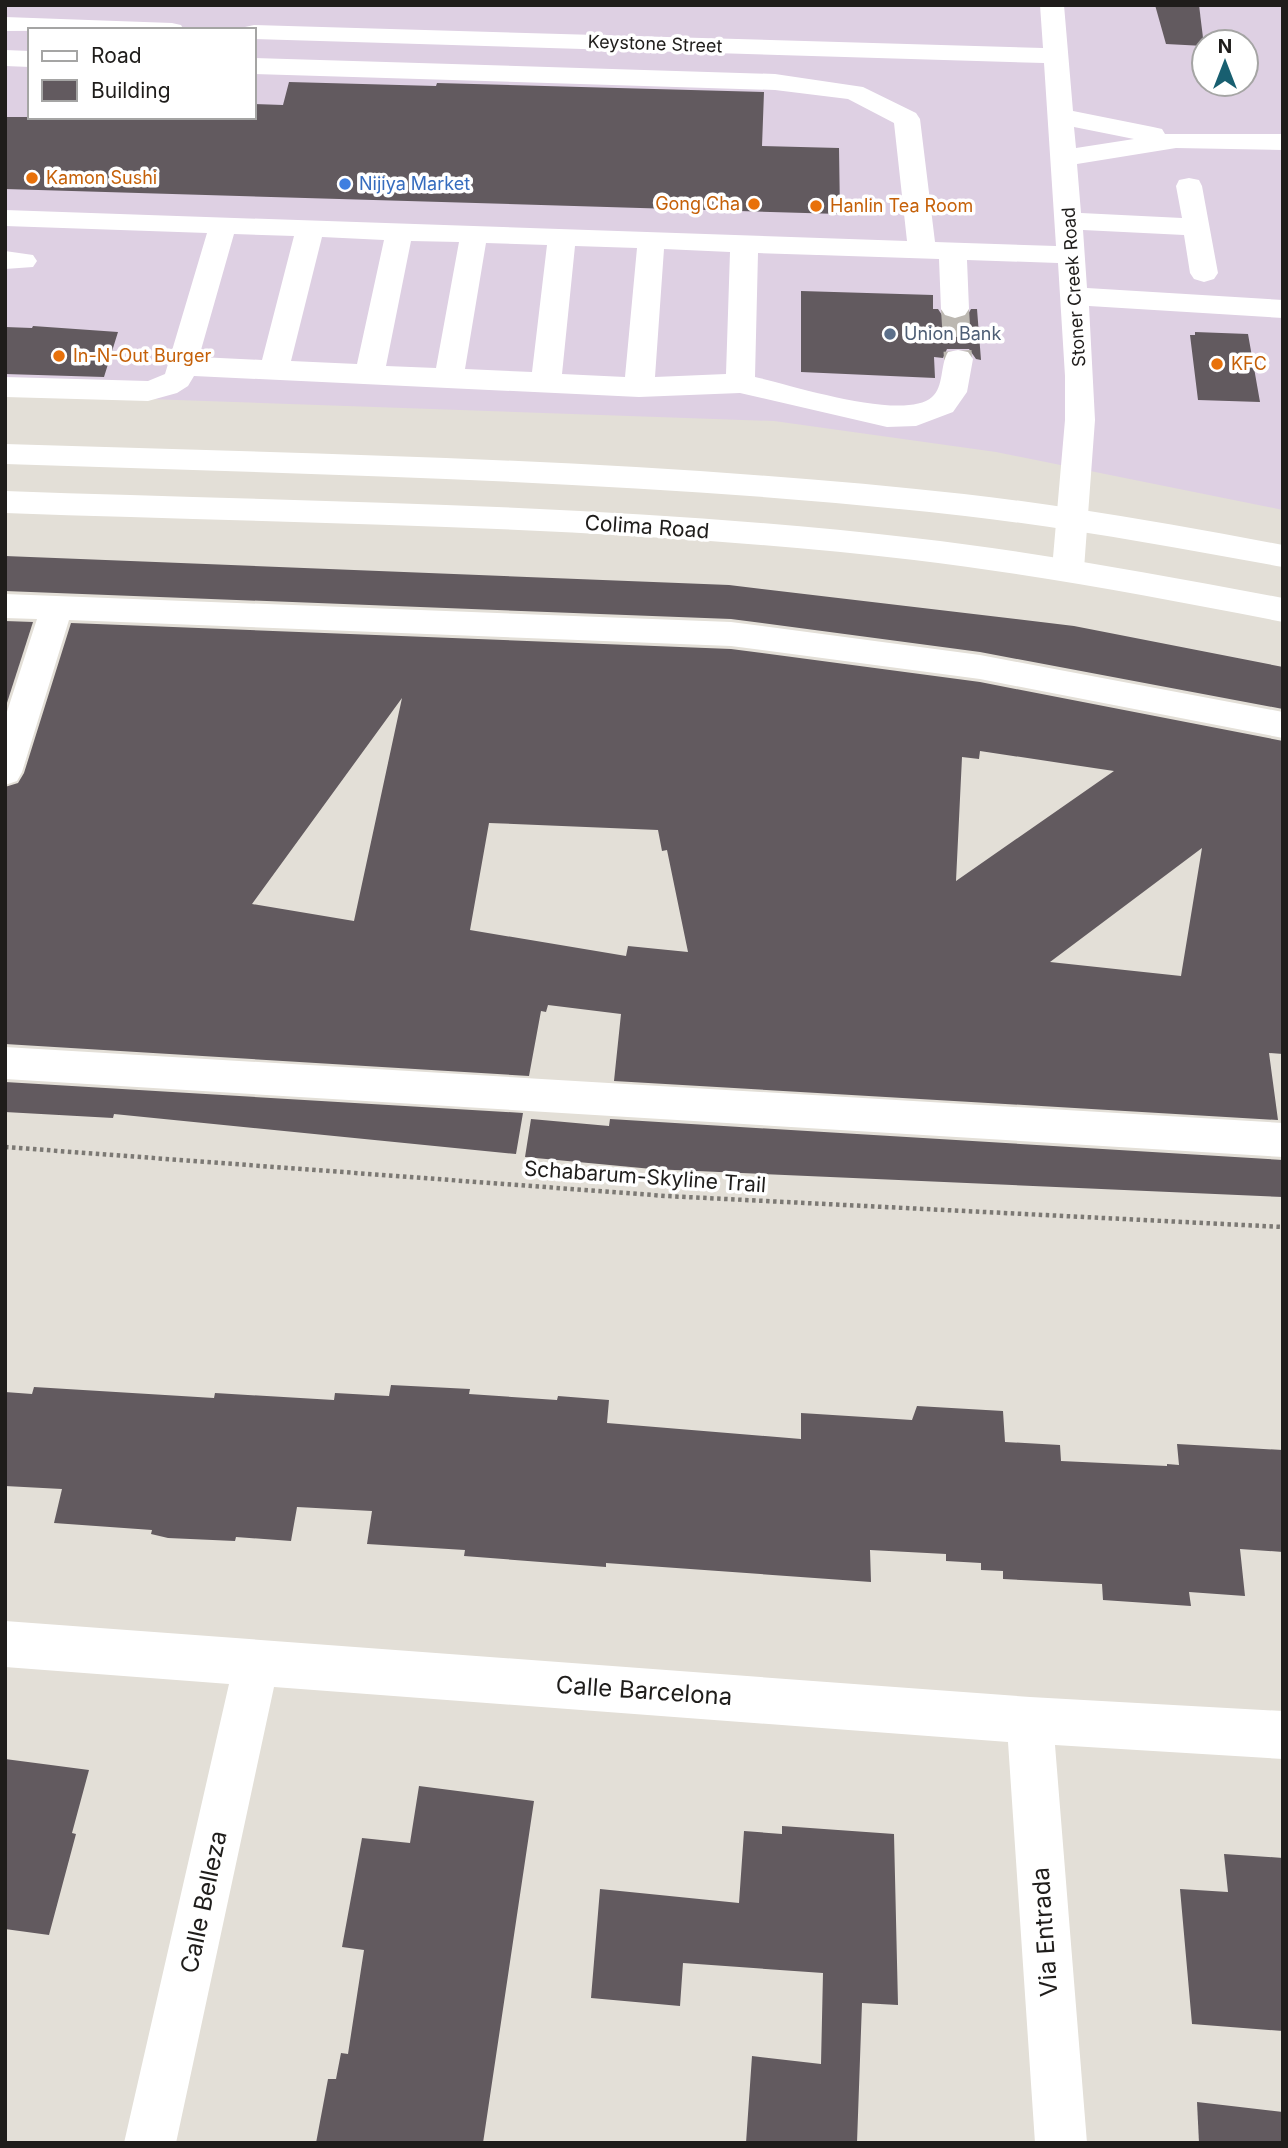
<svg xmlns="http://www.w3.org/2000/svg" width="1288" height="2148" font-family="Inter,sans-serif">
<style>
.commercial{fill:#ded0e3;fill-rule:evenodd}
.building{fill:#625a5f;fill-rule:evenodd}
.lines{fill:none;stroke-linecap:round;stroke-linejoin:round}
.minor-tunnel{stroke:#bcb8b1;stroke-width:28;stroke-dasharray:28 14;stroke-linecap:butt}
.path{stroke:#7c7974;stroke-width:4.5;stroke-dasharray:3.5 3.5;stroke-linecap:butt}
.minor{fill:#fff;fill-rule:evenodd}
.major{fill:#fff;fill-rule:evenodd}
.food-dot{fill:#e8710a;stroke:#fff;stroke-width:2.5}
.shop-dot{fill:#3f7fe0;stroke:#fff;stroke-width:2.5}
.service-dot{fill:#5c6f8a;stroke:#fff;stroke-width:2.5}
.labels{text-anchor:middle;stroke-width:7;stroke-linejoin:round;paint-order:stroke}
.far-street-label{font-size:18px;fill:#1f1d1b;stroke:#fff}
.far-food-label{font-size:18px;fill:#c56008;stroke:#fff;text-anchor:start}
.far-shop-label{font-size:18px;fill:#366cbe;stroke:#fff;text-anchor:start}
.far-service-label{font-size:18px;fill:#4e5e75;stroke:#fff;text-anchor:start}
.street-label{font-size:21px;fill:#1f1d1b;stroke:#fff}
.near-street-label{font-size:24px;fill:#1f1d1b;stroke:#fff}
</style>
<rect width="100%" height="100%" fill="#e3dfd7"/>
<path class="commercial" d="M 5,5 L 1283,5 L 1283,510 L 996,452 L 774,421 L 5,394 ZM 30,30 L 254,30 L 254,117 L 30,117 ZM 1204,42 L 1246,42 L 1246,84 L 1204,84 Z"/>
<g class="building">
<polygon points="1155,5 1199,5 1204,46 1166,44"/>
<polygon points="289,82 436,86 437,83 764,92 762,146 839,148 840,214 5,189 5,117 254,117 254,104 283,105"/>
<polygon points="801,291 933,295 933,309 938,309 944,318 954,321 966,318 971,309 977,309 981,360 976,359 969,349 947,349 943,358 934,357 935,378 801,372"/>
<polygon points="33,326 118,332 104,377 5,374 5,327 32,328"/>
<polygon points="1195,332 1248,334 1260,402 1198,400 1190,335 1195,335"/>
<polygon points="5,556 729,585 1074,626 1283,667 1283,709 980,652 731,619 5,591"/>
<polygon points="5,621 33,622 5,709"/>
<path d="M 71,623 L 731,649 L 980,682 L 1283,741 L 1283,1054 L 1269,1053 L 1278,1120 L 614,1081 L 621,1014 L 548,1005 L 546,1012 L 541,1011 L 529,1076 L 5,1044 L 5,787 L 18,783 L 24,773 ZM 402,698 L 354,921 L 252,904 ZM 980,751 L 1114,771 L 956,881 L 962,757 L 979,759 ZM 489,823 L 658,830 L 662,851 L 667,850 L 688,952 L 628,946 L 626,956 L 470,930 ZM 1202,848 L 1181,976 L 1050,962 Z"/>
<polygon points="5,1082 523,1113 516,1154 114,1114 113,1118 5,1112"/>
<polygon points="531,1119 609,1126 610,1119 1283,1160 1283,1197 652,1169 525,1157"/>
<polygon points="391,1385 470,1389 469,1394 557,1400 558,1396 609,1400 607,1423 801,1439 801,1413 912,1420 917,1406 1003,1411 1005,1442 1060,1445 1061,1461 1167,1466 1167,1464 1179,1465 1177,1444 1283,1450 1283,1552 1240,1549 1245,1596 1189,1592 1191,1606 1103,1600 1102,1584 1003,1579 1003,1571 981,1570 981,1563 946,1561 946,1554 870,1550 871,1582 606,1563 606,1567 464,1556 465,1550 367,1544 372,1511 297,1507 291,1541 236,1537 235,1541 168,1538 151,1534 152,1530 54,1523 62,1489 5,1486 5,1392 32,1394 34,1387 214,1398 215,1393 334,1400 335,1393 389,1396"/>
<polygon points="5,1759 89,1770 72,1833 76,1834 49,1935 5,1929"/>
<polygon points="419,1786 534,1801 483,2143 316,2143 328,2079 336,2079 341,2053 348,2054 364,1950 342,1947 362,1838 410,1843"/>
<polygon points="782,1826 894,1834 898,2005 862,2003 857,2143 746,2143 752,2056 821,2064 823,1973 683,1963 680,2006 591,1998 600,1889 739,1903 744,1831 782,1834"/>
<polygon points="1224,1854 1283,1858 1283,2031 1192,2024 1180,1889 1228,1892"/>
<polygon points="1197,2102 1283,2112 1283,2143 1199,2143"/>
</g>
<g class="lines">
<polyline class="minor-tunnel" points="955,309 958,359"/>
<polyline class="path" points="5,1147 666,1196 1283,1227"/>
<g class="minor">
<path d="M 1040,5 L 1064,5 L 1073,111 L 1153,127 L 1162,129 L 1165,134 L 1283,134 L 1283,150 L 1176,148 L 1077,164 L 1081,213 L 1182,218 L 1176,186 L 1179,180 L 1189,178 L 1199,180 L 1202,186 L 1218,273 L 1214,279 L 1204,282 L 1194,279 L 1190,273 L 1184,235 L 1083,230 L 1087,288 L 1283,300 L 1283,318 L 1089,306 L 1095,420 L 1084,569 L 1079,577 L 1068,580 L 1057,577 L 1052,569 L 1065,420 L 1065,376 L 1058,263 L 967,260 L 969,309 L 965,315 L 955,318 L 945,315 L 941,309 L 939,259 L 758,253 L 755,377 C 792,385 904,422 932,397 C 944,387 940,365 948,352 L 958,350 L 968,352 L 973,359 L 967,392 L 953,412 L 916,426 L 887,427 L 740,393 L 639,397 L 194,376 L 188,386 L 177,393 L 148,401 L 5,397 L 5,377 L 148,381 L 165,374 L 207,233 L 5,226 L 5,210 L 907,241 L 894,123 L 848,99 L 775,90 L 254,74 L 254,58 L 775,74 L 863,87 L 916,113 L 920,119 L 935,242 L 1056,246 L 1044,63 L 254,39 L 254,30 L 243,30 L 245,27 L 254,25 L 1043,48 ZM 1074,127 L 1134,139 L 1076,148 ZM 234,234 L 294,236 L 262,360 L 199,357 ZM 322,237 L 384,240 L 357,364 L 291,361 ZM 411,241 L 459,242 L 436,368 L 386,366 ZM 486,243 L 547,245 L 532,372 L 465,369 ZM 575,246 L 637,248 L 625,377 L 562,374 ZM 664,249 L 730,252 L 726,374 L 655,377 Z"/>
<polygon points="5,17 172,23 181,25 184,30 5,31"/>
<polygon points="5,50 30,51 30,67 5,66"/>
<polygon points="5,251 33,255 37,261 33,267 5,269"/>
<polygon points="5,594 731,622 980,655 1283,712 1283,738 980,679 731,646 69,620 22,772 17,781 5,785 5,718 37,619 5,618"/>
<polygon points="5,1047 1283,1123 1283,1157 5,1079"/>
<polygon points="5,1621 1030,1697 1283,1711 1283,1759 1055,1745 1087,2143 1035,2143 1008,1742 274,1687 176,2143 124,2143 229,1684 5,1667"/>
</g>
<g class="major">
<path d="M 5,444 C 325,454 646,459 964,494 C 1071,506 1177,525 1283,545 L 1283,567 C 1177,548 1071,528 965,516 C 646,480 325,475 5,464 Z"/>
<path d="M 5,491 C 308,502 612,503 914,538 C 1038,552 1160,575 1283,598 L 1283,622 C 1160,598 1038,575 914,560 C 613,525 308,524 5,513 Z"/>
</g>
</g>
<g class="food-dot">
<circle cx="32" cy="178" r="7"/>
<circle cx="754" cy="204" r="7"/>
<circle cx="816" cy="206" r="7"/>
<circle cx="59" cy="356" r="7"/>
<circle cx="1217" cy="364" r="7"/>
</g>
<circle class="shop-dot" cx="345" cy="184" r="7"/>
<circle class="service-dot" cx="890" cy="334" r="7"/>
<g class="labels">
<g class="far-street-label">
<text transform="translate(655 44) rotate(2)" y="6">Keystone Street</text>
<text transform="translate(1074 287) rotate(-94)" y="6">Stoner Creek Road</text>
</g>
<g class="far-food-label">
<text x="46" y="184">Kamon Sushi</text>
<text x="740" y="210" text-anchor="end">Gong Cha</text>
<text x="830" y="212">Hanlin Tea Room</text>
<text x="73" y="362">In-N-Out Burger</text>
<text x="1231" y="370">KFC</text>
</g>
<g class="far-shop-label">
<text x="359" y="190">Nijiya Market</text>
</g>
<g class="far-service-label">
<text x="904" y="340">Union Bank</text>
</g>
<g class="street-label">
<text transform="translate(647 527) rotate(4)" y="7">Colima Road</text>
<text transform="translate(645 1177) rotate(4)" y="7">Schabarum-Skyline Trail</text>
</g>
<g class="near-street-label">
<text transform="translate(644 1691) rotate(4)" y="8">Calle Barcelona</text>
<text transform="translate(204 1902) rotate(-78)" y="8">Calle Belleza</text>
<text transform="translate(1045 1932) rotate(-94)" y="8">Via Entrada</text>
</g>
</g>
<rect width="1288" height="2148" fill="none" stroke="#1f1d1b" stroke-width="14"/>
<rect x="28" y="28" width="228" height="91" fill="#ffffff" stroke="#a5a5a4" stroke-width="2"/>
<rect x="42" y="51" width="35" height="10" fill="#ffffff" stroke="#a5a5a4" stroke-width="2"/>
<text x="91" y="63" font-size="21" fill="#1f1d1b">Road</text>
<rect x="42" y="80" width="35" height="21" fill="#625a5f" stroke="#a5a5a4" stroke-width="2"/>
<text x="91" y="98" font-size="21" fill="#1f1d1b">Building</text>
<g transform="translate(1225 63)"><circle r="33" fill="#ffffff" stroke="#a5a5a4" stroke-width="2"/>
<path d="M0-5L12 26L0 18L-12 26Z" fill="#185f70"/>
<text y="-10" font-size="19" font-weight="bold" text-anchor="middle" fill="#1f1d1b">N</text>
</g>
</svg>
